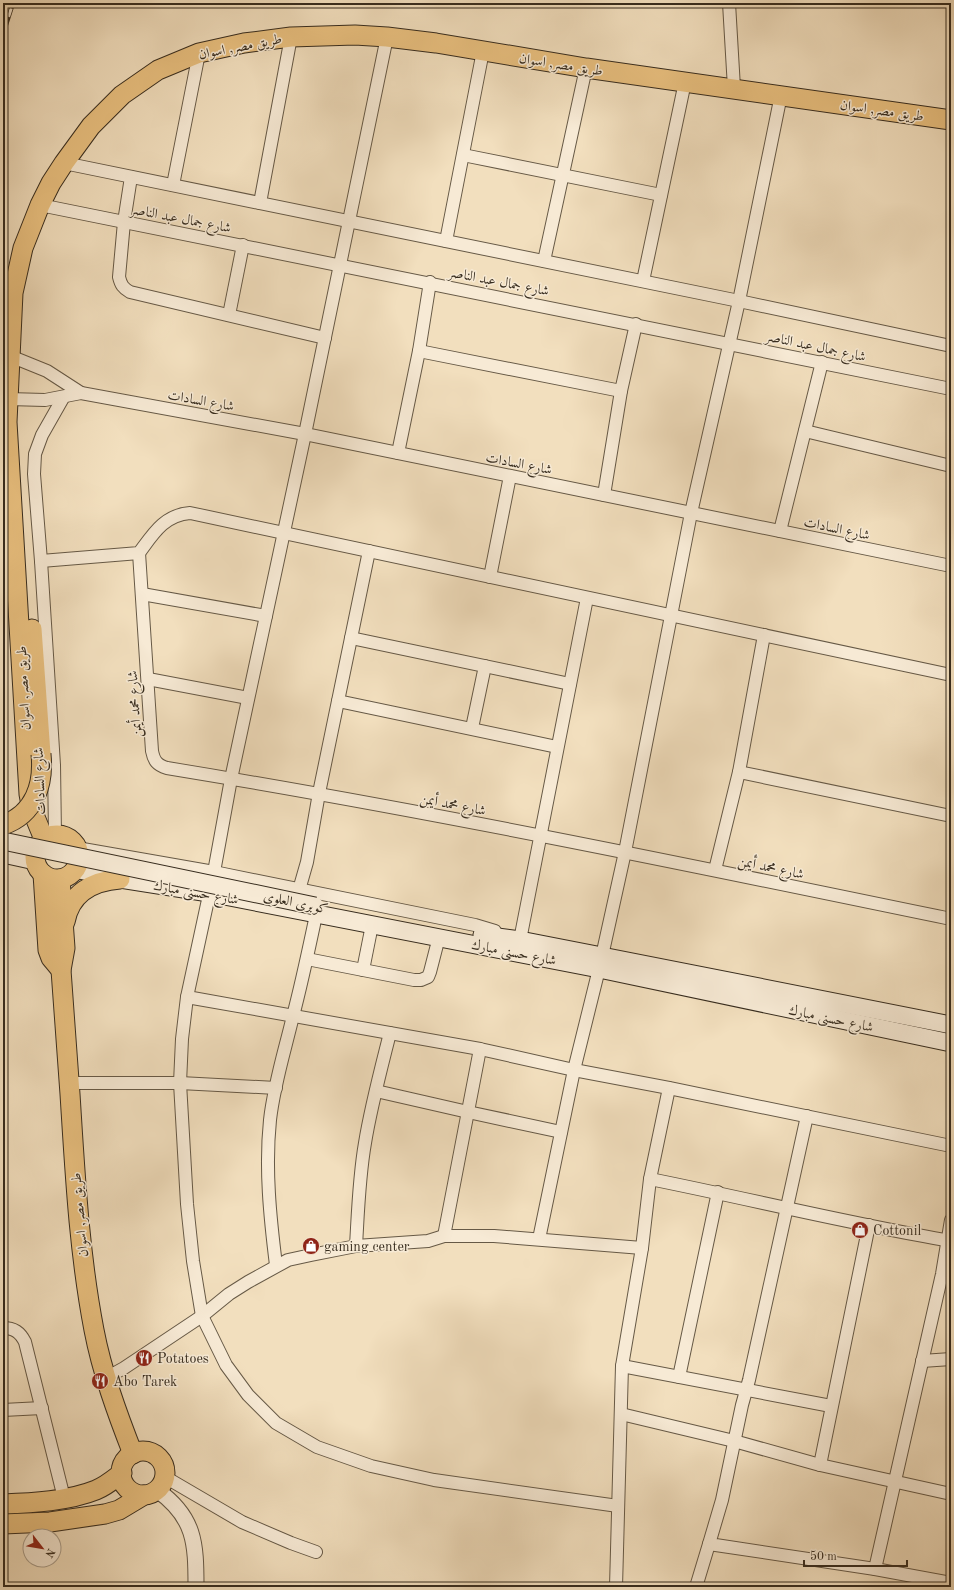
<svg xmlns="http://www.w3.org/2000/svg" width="954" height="1590" font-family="'Old Standard TT',Amiri,serif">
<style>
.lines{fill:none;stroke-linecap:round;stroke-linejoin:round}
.minor-casing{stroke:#665946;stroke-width:14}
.tertiary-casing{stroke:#665946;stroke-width:17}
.secondary-casing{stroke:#372c1e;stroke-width:19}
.primary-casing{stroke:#372c1e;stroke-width:21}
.minor{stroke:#f7ead5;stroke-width:12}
.tertiary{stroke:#f7ead5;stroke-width:15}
.secondary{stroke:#f7ead5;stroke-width:17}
.primary{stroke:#e9c07f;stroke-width:19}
.rail-casing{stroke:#372c1e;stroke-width:4.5}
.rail{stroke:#f7ead5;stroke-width:3;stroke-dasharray:9;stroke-linecap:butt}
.secondary-bridge-casing{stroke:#372c1e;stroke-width:19;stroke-linecap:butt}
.primary-bridge-casing{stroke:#372c1e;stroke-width:21;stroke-linecap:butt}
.secondary-bridge{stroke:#f7ead5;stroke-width:17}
.primary-bridge{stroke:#e9c07f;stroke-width:19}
.labels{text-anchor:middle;stroke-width:3;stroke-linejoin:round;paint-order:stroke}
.street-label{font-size:14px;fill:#372c1e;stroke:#f7ead5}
.poi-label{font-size:14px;fill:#372c1e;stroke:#f7ead5;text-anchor:start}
</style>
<rect width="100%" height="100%" fill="#f2dfbe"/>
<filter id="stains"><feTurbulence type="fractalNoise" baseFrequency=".005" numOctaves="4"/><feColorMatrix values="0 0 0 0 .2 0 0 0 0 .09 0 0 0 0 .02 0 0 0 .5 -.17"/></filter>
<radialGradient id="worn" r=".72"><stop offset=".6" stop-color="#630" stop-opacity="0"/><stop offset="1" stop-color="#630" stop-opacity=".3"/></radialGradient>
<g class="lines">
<g class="minor-casing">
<g id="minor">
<polyline points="729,3 734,88"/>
<polyline points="387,37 305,434 231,779 214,872 187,997 182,1039 180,1083 187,1204 193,1261 202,1316 226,1365 248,1395 276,1423 317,1447 371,1466 434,1480 618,1506"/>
<polyline points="463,155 661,195"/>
<polyline points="64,163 739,301 951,346"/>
<path d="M 131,177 L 124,222 L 119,277 C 121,285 123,288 130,292 L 325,338"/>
<polyline points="173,185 199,53"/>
<polyline points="260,203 291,37"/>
<polyline points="40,205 951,389"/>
<polyline points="446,241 483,51"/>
<polyline points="544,261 586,68"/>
<polyline points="643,281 685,82"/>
<polyline points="229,315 243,245"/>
<polyline points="419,351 621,391 636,324"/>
<polyline points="10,356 47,371 81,393"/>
<polyline points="8,399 45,400 81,393 305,434 951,566"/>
<polyline points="805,431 951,466"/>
<polyline points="398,453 419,351 430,282"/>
<polyline points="604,495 621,391"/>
<polyline points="780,531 822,362"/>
<path d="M 139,553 L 152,751 C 154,761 157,765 167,768 C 430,811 690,865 951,919"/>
<path d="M 41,561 L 139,553 C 153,534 164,515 190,513 L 951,675"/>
<polyline points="490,577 510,476"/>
<polyline points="142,594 266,616"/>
<polyline points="351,638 570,684"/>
<polyline points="148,679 248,698"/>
<polyline points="338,701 557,747"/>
<polyline points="472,728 485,666"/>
<polyline points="739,772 951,816"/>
<polyline points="55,835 54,765 41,561 34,474 35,454 42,435 63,398"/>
<polyline points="77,848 214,872 475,925 495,931"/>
<polyline points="715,870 739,772 764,635"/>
<polyline points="299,890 307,862 319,793 369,551"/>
<polyline points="514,938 520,940 587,598"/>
<polyline points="602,956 625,852 691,513 739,301 781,95"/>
<polyline points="307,959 414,980 421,980 428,977 430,972 439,937"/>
<polyline points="363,970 372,925"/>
<polyline points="187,997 480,1049 574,1070 669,1088 951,1146"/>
<polyline points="69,1083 180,1083 276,1088"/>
<polyline points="376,1091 468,1112 561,1132"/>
<polyline points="807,1116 749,1380 742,1405 722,1500 709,1544 875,1569 951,1583"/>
<path d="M 650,1179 C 750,1199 850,1224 951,1241"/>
<polyline points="444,1236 480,1049"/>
<polyline points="539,1239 574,1070 599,969"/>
<path d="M 356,1246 C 358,1212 359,1177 365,1143 C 371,1106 381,1069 390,1033"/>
<path d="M 276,1265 C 270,1217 265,1168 270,1120 C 274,1084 285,1050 293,1016 C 302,982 309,948 316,915"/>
<path d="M 3,1328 C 14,1328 20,1332 25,1342 L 64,1498"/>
<polyline points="922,1361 951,1359"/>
<polyline points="622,1366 831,1406"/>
<polyline points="679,1377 718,1192"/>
<polyline points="106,1378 124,1368 202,1316 229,1294 248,1282 288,1260 311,1255 356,1246 428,1241 444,1236 494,1236 642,1248"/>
<polyline points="3,1410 42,1408"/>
<polyline points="621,1414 734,1441 820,1465 951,1494"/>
<polyline points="820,1465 869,1225"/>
<polyline points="165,1477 242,1522 291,1543 316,1552"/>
<polyline points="875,1569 942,1274 951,1220"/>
<polyline points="616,1587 622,1366 642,1248 650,1179 669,1088"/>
<polyline points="696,1587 709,1544"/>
</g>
</g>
<g class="tertiary-casing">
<path id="tertiary" d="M 157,1490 C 195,1517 196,1543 196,1587"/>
</g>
<g class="secondary-casing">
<g id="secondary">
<polyline points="3,854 35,861"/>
<polyline points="75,869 120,879 209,893 599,969 951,1043"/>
<polyline points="482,935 520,940 602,956 951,1025"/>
</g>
</g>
<g class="primary-casing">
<g id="primary">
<polyline points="32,629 41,754"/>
<circle cx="57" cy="857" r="22"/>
<polyline points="44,839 32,810 29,794 7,422 13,293 23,248 40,205 51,183 64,163 91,126 122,95 158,70 199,53 244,43 291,37 355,35 387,37 436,43 586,68 951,120"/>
<polyline points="43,874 48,950 51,958 61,970"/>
<path d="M 60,879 L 65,948 L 61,970 C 64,1012 67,1053 70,1094 C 75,1173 79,1252 94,1330 C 102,1372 117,1413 133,1454"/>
<path d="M 65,922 C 70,893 93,881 120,879"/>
<circle cx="143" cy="1473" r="22"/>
<path d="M 3,1504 C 32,1503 69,1501 96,1490 C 106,1486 114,1479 122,1473"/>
<polyline points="3,1524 50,1522 105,1514 119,1510 144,1495"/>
</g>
</g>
<use href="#minor" class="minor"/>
<use href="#tertiary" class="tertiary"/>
<use href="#secondary" class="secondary"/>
<use href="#primary" class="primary"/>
<g class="rail-casing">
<g id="rail">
<polyline points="3,4 3,3"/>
<polyline points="3,34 13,3"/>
</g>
</g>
<use href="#rail" class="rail"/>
<g class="secondary-bridge-casing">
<polyline id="secondary-bridge" points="3,841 315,906"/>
</g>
<g class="primary-bridge-casing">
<path id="primary-bridge" d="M 3,825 C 35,814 44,784 41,754"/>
</g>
<use href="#secondary-bridge" class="secondary-bridge"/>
<use href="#primary-bridge" class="primary-bridge"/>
</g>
<defs>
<g id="shop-disc" transform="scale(0.9)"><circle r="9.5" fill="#8f2418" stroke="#f7ead5"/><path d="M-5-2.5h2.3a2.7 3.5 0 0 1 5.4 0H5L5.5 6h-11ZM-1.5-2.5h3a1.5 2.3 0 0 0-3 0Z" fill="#fff"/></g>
<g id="restaurant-disc" transform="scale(0.9)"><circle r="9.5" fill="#8f2418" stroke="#f7ead5"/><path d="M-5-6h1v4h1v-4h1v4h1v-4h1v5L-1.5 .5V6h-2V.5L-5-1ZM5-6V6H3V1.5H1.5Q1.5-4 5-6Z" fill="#fff"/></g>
</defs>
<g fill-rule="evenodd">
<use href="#shop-disc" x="860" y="1230"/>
<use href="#shop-disc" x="311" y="1246"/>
<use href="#restaurant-disc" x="144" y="1358"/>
<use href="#restaurant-disc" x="100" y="1381"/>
</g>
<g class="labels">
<g class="street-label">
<text transform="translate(240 46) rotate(-11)" y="5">طريق مصر, اسوان</text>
<text transform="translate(561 64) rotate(9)" y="5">طريق مصر, اسوان</text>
<text transform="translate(882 110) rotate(8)" y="5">طريق مصر, اسوان</text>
<text transform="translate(181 218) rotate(11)" y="5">شارع جمال عبد الناصر</text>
<text transform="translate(499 281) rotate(11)" y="5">شارع جمال عبد الناصر</text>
<text transform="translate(816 346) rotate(12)" y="5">شارع جمال عبد الناصر</text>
<text transform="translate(201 400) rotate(10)" y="5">شارع السادات</text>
<text transform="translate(519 463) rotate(11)" y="5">شارع السادات</text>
<text transform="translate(837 528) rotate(12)" y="5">شارع السادات</text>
<text transform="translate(23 688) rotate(-93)" y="5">طريق مصر, اسوان</text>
<text transform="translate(134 704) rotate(-94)" y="5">شارع محمد أيمن</text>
<text transform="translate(39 781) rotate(-92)" y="5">شارع السادات</text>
<text transform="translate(453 804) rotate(11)" y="5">شارع محمد أيمن</text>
<text transform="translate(771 867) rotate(12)" y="5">شارع محمد أيمن</text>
<text transform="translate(196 892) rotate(10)" y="5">شارع حسنى مبارك</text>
<text transform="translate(296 902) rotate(12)" y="5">كوبرى العلوى</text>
<text transform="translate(514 952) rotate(11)" y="5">شارع حسنى مبارك</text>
<text transform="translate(831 1018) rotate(12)" y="5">شارع حسنى مبارك</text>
<text transform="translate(79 1215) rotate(-95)" y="5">طريق مصر, اسوان</text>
</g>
<g class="poi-label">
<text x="873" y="1235">Cottonil</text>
<text x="324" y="1251">gaming center</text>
<text x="157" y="1363">Potatoes</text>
<text x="113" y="1386">Abo Tarek</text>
</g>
</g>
<rect width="954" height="1590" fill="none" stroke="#f2dfbe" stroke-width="16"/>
<rect x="4" y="4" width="946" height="1582" fill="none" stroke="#372c1e" stroke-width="2"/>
<rect x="8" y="8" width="938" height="1574" fill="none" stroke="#372c1e"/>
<g transform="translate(42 1548) rotate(121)"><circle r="19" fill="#f7ead5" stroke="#aa9e8c"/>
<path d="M0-3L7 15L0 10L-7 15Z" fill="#8f2418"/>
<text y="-6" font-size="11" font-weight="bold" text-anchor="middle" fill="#372c1e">N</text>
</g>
<path d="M804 1560v6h103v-6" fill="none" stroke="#372c1e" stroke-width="2"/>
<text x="810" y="1560" font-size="12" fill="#372c1e" stroke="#f7ead5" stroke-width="3" paint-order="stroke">50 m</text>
<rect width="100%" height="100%" filter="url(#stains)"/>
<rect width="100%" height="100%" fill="url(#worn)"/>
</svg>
